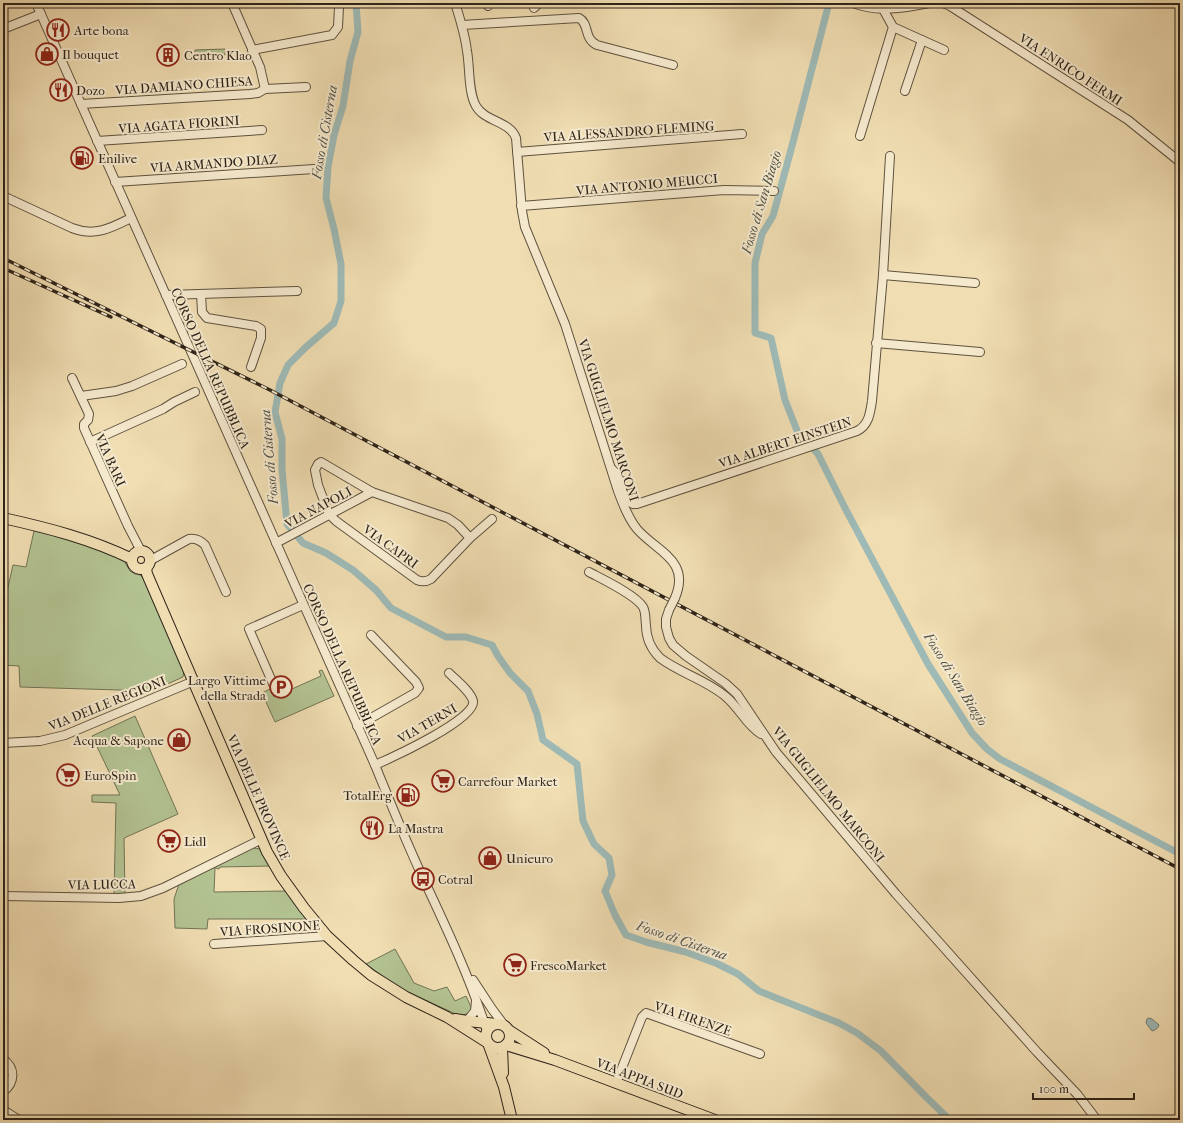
<svg xmlns="http://www.w3.org/2000/svg" width="1183" height="1123" font-family="'IM FELL French Canon',serif">
<style>
.green{fill:#b3c291;stroke:#717355}
.water{fill:#9ebab6;stroke:#727e77}
.lines{fill:none;stroke-linecap:round;stroke-linejoin:round}
.canal{stroke:#9ebab6;stroke-width:7}
.minor-casing{stroke:#5f523f;stroke-width:10}
.major-casing{stroke:#2f2419;stroke-width:12}
.minor{stroke:#f5e9cd;stroke-width:8}
.major{stroke:#f0ddb2;stroke-width:10}
.rail-casing{stroke:#2f2419;stroke-width:3.5}
.rail{stroke:#f5e9cd;stroke-width:2;stroke-dasharray:6;stroke-linecap:butt}
.minor-bridge-casing{stroke:#5f523f;stroke-width:10;stroke-linecap:butt}
.minor-bridge{stroke:#f5e9cd;stroke-width:8}
.labels{text-anchor:middle;stroke-width:4;stroke-linejoin:round;paint-order:stroke}
.poi-label{font-size:13px;fill:#2f2419;stroke:#f5e9cd;text-anchor:start}
.street-label{font-size:13px;fill:#2f2419;stroke:#f5e9cd}
.water-label{font-size:14px;font-style:italic;fill:#505148;stroke:#f5e9cd}
</style>
<rect width="100%" height="100%" fill="#f0ddb2"/>
<filter id="stains"><feTurbulence type="fractalNoise" baseFrequency=".005" numOctaves="4"/><feColorMatrix values="0 0 0 0 .2 0 0 0 0 .09 0 0 0 0 .02 0 0 0 .5 -.17"/></filter>
<radialGradient id="worn" r=".72"><stop offset=".6" stop-color="#630" stop-opacity="0"/><stop offset="1" stop-color="#630" stop-opacity=".3"/></radialGradient>
<g class="green">
<polygon points="225,49 225,55 195,56 195,50"/>
<polygon points="34,531 65,537 123,559 130,571 135,574 140,575 146,580 184,670 183,677 152,691 20,687 19,666 3,665 3,609 13,565 26,567"/>
<polygon points="322,670 334,696 275,722 262,693 270,689 274,697 321,676 319,671"/>
<polygon points="135,716 178,814 124,838 125,895 114,894 116,803 92,802 92,795 120,795 92,736"/>
<polygon points="253,848 260,849 271,866 220,867 219,869 215,868 214,892 287,891 308,919 208,919 207,929 175,928 174,899 179,884"/>
<polygon points="395,949 414,983 434,991 447,987 455,1001 466,996 472,1009 469,1013 460,1016 401,989 366,964"/>
</g>
<path class="water" d="M 1149,1018 L 1152,1019 L 1159,1025 C 1158,1028 1156,1030 1152,1031 L 1146,1023 L 1147,1019 Z"/>
<g class="lines">
<g class="canal">
<polyline points="356,3 358,32 350,61 343,106 334,135 328,167 326,198 334,229 341,264 341,301 334,323 306,347 288,365 280,383 275,412 282,439 282,469 287,524 303,543 326,553 353,570 376,590 391,608 446,637 466,637 492,645 498,656 510,673 528,691 537,714 543,740 577,764 583,821 594,844 609,858 612,875 605,891 615,915 626,935 646,942 686,952 718,964 738,974 759,991 839,1023 857,1033 881,1051 927,1098 950,1120"/>
<polyline points="808,443 798,433 785,400 771,338 755,333 755,263 762,234 773,216 792,146 829,3"/>
<polyline points="813,448 818,454 845,508 928,664 972,733 987,749 1000,759 1180,854"/>
</g>
<g class="minor-casing">
<g id="minor">
<path d="M 36,3 L 375,765 C 391,804 406,842 424,880 C 447,929 470,978 487,1031"/>
<polyline points="232,3 260,67 265,89"/>
<path d="M 455,3 C 460,19 465,34 467,51 C 470,67 468,92 476,106 C 485,122 510,121 516,138 L 522,211 L 525,227 L 565,324 L 618,491 C 623,504 628,518 637,529 C 657,552 691,560 675,598"/>
<polyline points="487,3 488,6"/>
<path d="M 853,3 C 877,13 904,8 929,3"/>
<polyline points="943,3 950,6 1128,120 1180,162"/>
<polyline points="534,8 539,3"/>
<path d="M 462,25 L 579,18 C 590,24 583,38 597,45 L 673,65"/>
<polyline points="893,27 944,50"/>
<polyline points="3,29 41,14"/>
<polyline points="252,50 332,35 338,27 339,7"/>
<polyline points="265,89 306,87"/>
<polyline points="905,91 922,40"/>
<polyline points="81,104 250,94 258,93 265,89"/>
<polyline points="860,136 893,27 883,9"/>
<polyline points="97,141 262,130"/>
<polyline points="517,152 742,134"/>
<polyline points="115,182 314,169"/>
<path d="M 3,196 L 72,228 C 95,237 111,228 131,218"/>
<polyline points="521,206 724,190 774,191"/>
<polyline points="883,275 975,283"/>
<polyline points="201,294 202,312 207,318 256,326 261,329 261,338 251,367"/>
<polyline points="166,295 297,291"/>
<polyline points="876,343 980,352"/>
<polyline points="72,378 89,414 88,420 84,424 84,428 128,526 141,551"/>
<polyline points="81,396 116,391 132,386 182,364"/>
<polyline points="90,442 163,409 174,402 195,392"/>
<path d="M 612,469 C 624,479 623,496 631,503 C 633,505 634,504 637,504 L 857,431 C 869,425 870,413 872,401 L 883,275 L 890,156"/>
<path d="M 470,538 L 458,525 L 448,518 L 372,492 L 321,462 L 318,464 L 315,470 L 318,485 L 329,514 L 336,521 L 417,580 C 422,582 426,582 431,579 L 470,538 L 492,519"/>
<polyline points="276,543 372,492"/>
<path d="M 151,560 L 189,539 C 195,538 200,540 205,545 L 226,592"/>
<path d="M 589,572 C 602,579 636,595 643,607 C 646,612 645,619 646,625 C 646,638 651,649 660,658 C 680,673 706,680 725,696 C 739,707 746,725 761,734"/>
<polyline points="669,610 666,619 666,627 669,638 673,645 686,656 725,683 737,694 776,752 896,894 1037,1052 1077,1094 1097,1120"/>
<polyline points="274,686 249,629 303,605"/>
<polyline points="357,726 415,693 419,688 416,682 371,635"/>
<polyline points="3,743 40,741 65,735 194,681"/>
<path d="M 375,765 C 391,758 477,719 473,701 C 471,692 456,680 449,673"/>
<polyline points="3,896 119,898 141,896 163,888 262,839"/>
<polyline points="214,944 327,936"/>
<polyline points="473,980 492,1009 504,1025"/>
<polyline points="467,1021 475,1011 476,1001"/>
<path d="M 3,1059 C 16,1068 15,1083 3,1092"/>
<polyline points="616,1083 642,1017 646,1013 760,1054"/>
<polyline points="3,1110 19,1120"/>
</g>
</g>
<g class="major-casing">
<g id="major">
<path d="M 3,518 C 48,528 91,539 132,559"/>
<circle cx="141" cy="560" r="9"/>
<polyline points="146,568 147,574 267,852 281,876 304,908 327,936 353,960 371,975 406,997 447,1017 488,1043 504,1087 512,1120"/>
<polyline points="455,1019 467,1021 497,1024"/>
<circle cx="498" cy="1036" r="12"/>
<polyline points="510,1031 544,1053"/>
<polyline points="506,1045 555,1060 715,1120"/>
<polyline points="502,1048 503,1073"/>
</g>
</g>
<use href="#minor" class="minor"/>
<use href="#major" class="major"/>
<g class="rail-casing">
<g id="rail">
<polyline points="3,258 268,389 1180,869"/>
<polyline points="3,268 111,317"/>
</g>
</g>
<use href="#rail" class="rail"/>
<g class="minor-bridge-casing">
<polyline id="minor-bridge" points="669,610 675,598"/>
</g>
<use href="#minor-bridge" class="minor-bridge"/>
</g>
<defs>
<g id="restaurant-ring" transform="scale(1.15)"><circle r="9.5" fill="#f5e9cd" stroke="#8f2418" stroke-width="1.5"/><path d="M-5-6h1v4h1v-4h1v4h1v-4h1v5L-1.5 .5V6h-2V.5L-5-1ZM5-6V6H3V1.5H1.5Q1.5-4 5-6Z" fill="#8f2418"/></g>
<g id="shop-ring" transform="scale(1.15)"><circle r="9.5" fill="#f5e9cd" stroke="#8f2418" stroke-width="1.5"/><path d="M-5-2.5h2.3a2.7 3.5 0 0 1 5.4 0H5L5.5 6h-11ZM-1.5-2.5h3a1.5 2.3 0 0 0-3 0Z" fill="#8f2418"/></g>
<g id="building-ring" transform="scale(1.15)"><circle r="9.5" fill="#f5e9cd" stroke="#8f2418" stroke-width="1.5"/><path d="M-4-6H4V6H1V3H-1V6H-4ZM-2.5-4.3h1.7v1.8h-1.7ZM.8-4.3h1.7v1.8H.8ZM-2.5-1h1.7V.8h-1.7ZM.8-1h1.7V.8H.8Z" fill="#8f2418"/></g>
<g id="fuel-ring" transform="scale(1.15)"><circle r="9.5" fill="#f5e9cd" stroke="#8f2418" stroke-width="1.5"/><path d="M-5.5-6h7V0h2V4h1.3V-2.5L3-4.5l.8-.8L6-3V5H2.5V1h-1V6h-7ZM-4.2-4.7v3.2H.2V-4.7Z" fill="#8f2418"/></g>
<g id="parking-ring" transform="scale(1.15)"><circle r="9.5" fill="#f5e9cd" stroke="#8f2418" stroke-width="1.5"/><path d="M-3.5-5.5H1a3.5 3.5 0 0 1 0 7H-1V5.5H-3.5ZM-1-3.4V-.6H.8a1.4 1.4 0 0 0 0-2.8Z" fill="#8f2418"/></g>
<g id="supermarket-ring" transform="scale(1.15)"><circle r="9.5" fill="#f5e9cd" stroke="#8f2418" stroke-width="1.5"/><path d="M-6-5.5h2.5l.6 2H6L4.5 2H-2.5L-4.4-4H-6ZM-1.5 3.2a1.3 1.3 0 1 0 .1 0ZM3 3.2a1.3 1.3 0 1 0 .1 0Z" fill="#8f2418"/></g>
<g id="bus-ring" transform="scale(1.15)"><circle r="9.5" fill="#f5e9cd" stroke="#8f2418" stroke-width="1.5"/><path d="M-5-6H5V4H4V6H2V4H-2V6H-4V4H-5ZM-3.5-4V0h7V-4ZM-3.5 1.2v1.5H-2V1.2ZM2 1.2v1.5H3.5V1.2Z" fill="#8f2418"/></g>
</defs>
<g fill-rule="evenodd">
<use href="#restaurant-ring" x="58" y="30"/>
<use href="#shop-ring" x="47" y="54"/>
<use href="#building-ring" x="168" y="55"/>
<use href="#restaurant-ring" x="61" y="90"/>
<use href="#fuel-ring" x="82" y="158"/>
<use href="#parking-ring" x="281" y="687"/>
<use href="#shop-ring" x="179" y="740"/>
<use href="#supermarket-ring" x="68" y="775"/>
<use href="#supermarket-ring" x="443" y="781"/>
<use href="#fuel-ring" x="408" y="795"/>
<use href="#restaurant-ring" x="372" y="828"/>
<use href="#supermarket-ring" x="169" y="841"/>
<use href="#shop-ring" x="490" y="858"/>
<use href="#bus-ring" x="423" y="879"/>
<use href="#supermarket-ring" x="515" y="965"/>
</g>
<g class="labels">
<g class="poi-label">
<text x="74" y="35">Arte bona</text>
<text x="62" y="59">Il bouquet</text>
<text x="184" y="60">Centro Klao</text>
<text x="76" y="95">Dozo</text>
<text x="98" y="163">Enilive</text>
<text x="266" y="685" text-anchor="end">Largo Vittime<tspan x="266" dy="15">della Strada</tspan></text>
<text x="164" y="745" text-anchor="end">Acqua &amp; Sapone</text>
<text x="84" y="780">EuroSpin</text>
<text x="458" y="786">Carrefour Market</text>
<text x="392" y="800" text-anchor="end">TotalErg</text>
<text x="388" y="833">La Mastra</text>
<text x="184" y="846">Lidl</text>
<text x="506" y="863">Unieuro</text>
<text x="438" y="884">Cotral</text>
<text x="530" y="970">FrescoMarket</text>
</g>
<g class="street-label">
<text transform="translate(1071 69) rotate(33)" y="5">VIA ENRICO FERMI</text>
<text transform="translate(184 85) rotate(-4)" y="5">VIA DAMIANO CHIESA</text>
<text transform="translate(179 124) rotate(-4)" y="5">VIA AGATA FIORINI</text>
<text transform="translate(629 131) rotate(-4)" y="5">VIA ALESSANDRO FLEMING</text>
<text transform="translate(214 163) rotate(-4)" y="5">VIA ARMANDO DIAZ</text>
<text transform="translate(647 184) rotate(-5)" y="5">VIA ANTONIO MEUCCI</text>
<text transform="translate(211 368) rotate(66)" y="5">CORSO DELLA REPUBBLICA</text>
<text transform="translate(609 420) rotate(72)" y="5">VIA GUGLIELMO MARCONI</text>
<text transform="translate(785 442) rotate(-18)" y="5">VIA ALBERT EINSTEIN</text>
<text transform="translate(111 460) rotate(66)" y="5">VIA BARI</text>
<text transform="translate(318 507) rotate(-28)" y="5">VIA NAPOLI</text>
<text transform="translate(391 546) rotate(36)" y="5">VIA CAPRI</text>
<text transform="translate(343 664) rotate(66)" y="5">CORSO DELLA REPUBBLICA</text>
<text transform="translate(107 703) rotate(-22)" y="5">VIA DELLE REGIONI</text>
<text transform="translate(427 723) rotate(-30)" y="5">VIA TERNI</text>
<text transform="translate(829 794) rotate(51)" y="5">VIA GUGLIELMO MARCONI</text>
<text transform="translate(259 797) rotate(66)" y="5">VIA DELLE PROVINCE</text>
<text transform="translate(102 884) rotate(-1)" y="5">VIA LUCCA</text>
<text transform="translate(270 928) rotate(-4)" y="5">VIA FROSINONE</text>
<text transform="translate(693 1018) rotate(19)" y="5">VIA FIRENZE</text>
<text transform="translate(640 1078) rotate(21)" y="5">VIA APPIA SUD</text>
</g>
<g class="water-label">
<text transform="translate(324 132) rotate(-80)" y="5">Fosso di Cisterna</text>
<text transform="translate(761 202) rotate(-73)" y="5">Fosso di San Biagio</text>
<text transform="translate(269 457) rotate(-95)" y="5">Fosso di Cisterna</text>
<text transform="translate(956 679) rotate(58)" y="5">Fosso di San Biagio</text>
<text transform="translate(682 940) rotate(19)" y="5">Fosso di Cisterna</text>
</g>
</g>
<rect width="1183" height="1123" fill="none" stroke="#f0ddb2" stroke-width="16"/>
<rect x="4" y="4" width="1175" height="1115" fill="none" stroke="#2f2419" stroke-width="2"/>
<rect x="8" y="8" width="1167" height="1107" fill="none" stroke="#2f2419"/>
<path d="M1033 1093v6h101v-6" fill="none" stroke="#2f2419" stroke-width="2"/>
<text x="1039" y="1093" font-size="12" fill="#2f2419" stroke="#f5e9cd" stroke-width="3" paint-order="stroke">100 m</text>
<rect width="100%" height="100%" filter="url(#stains)"/>
<rect width="100%" height="100%" fill="url(#worn)"/>
</svg>
